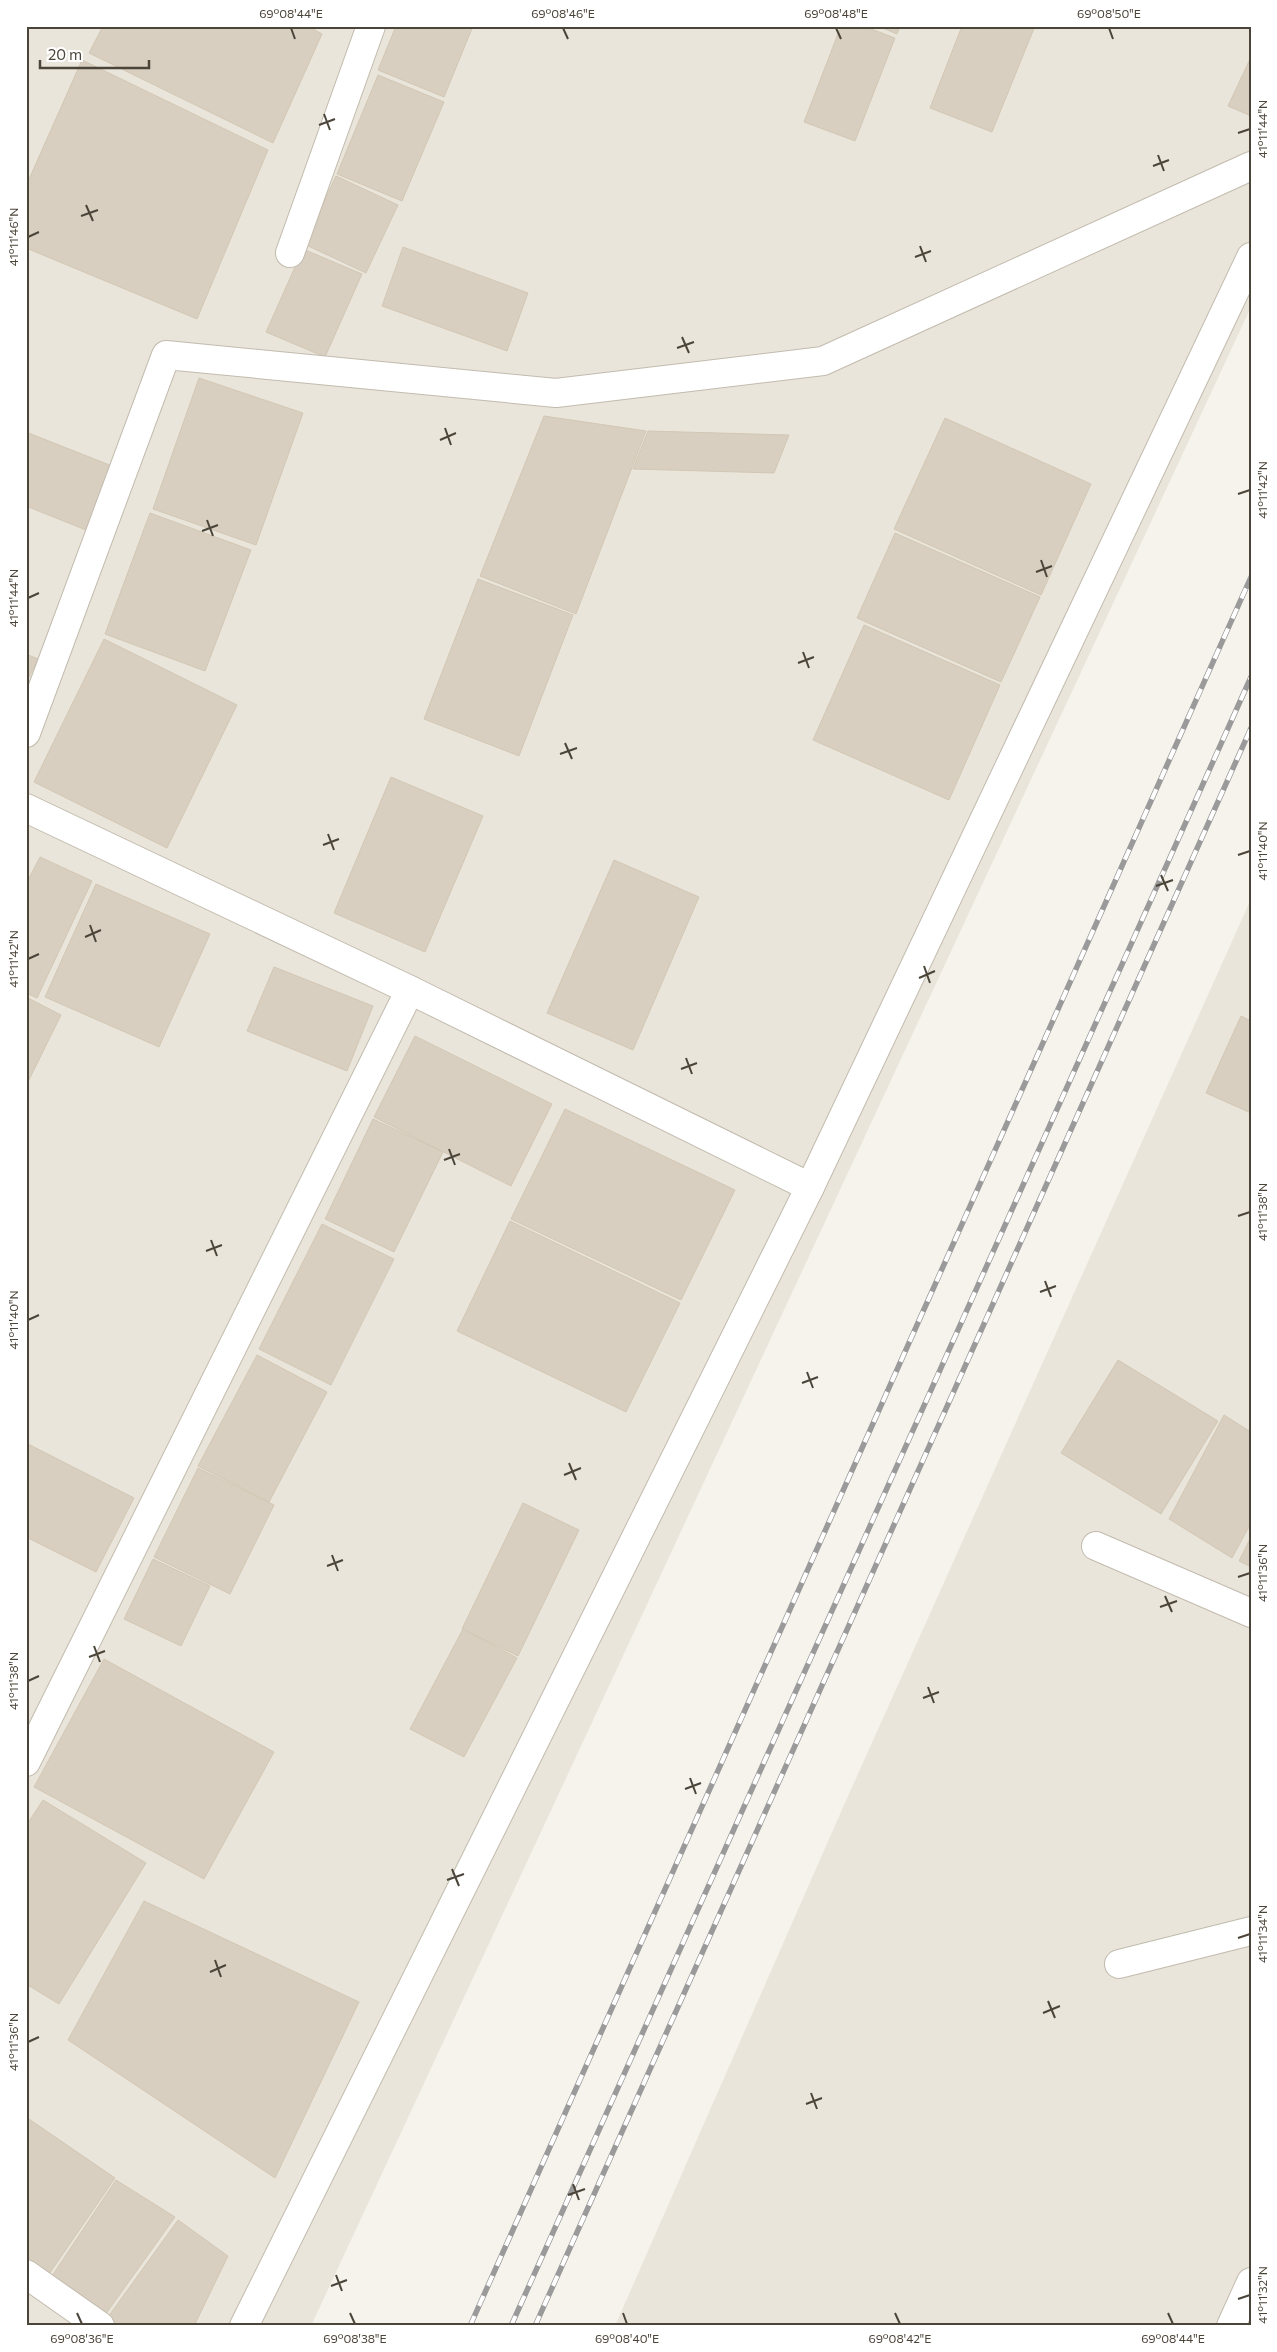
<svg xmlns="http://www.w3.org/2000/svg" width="1277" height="2352" font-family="Commissioner,sans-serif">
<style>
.residential{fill:#eae5da}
.building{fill:#d8cfc1;stroke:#d3c7b4}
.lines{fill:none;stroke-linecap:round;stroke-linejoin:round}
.minor-casing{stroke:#c2bbae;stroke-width:30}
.minor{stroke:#fff;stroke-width:28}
.rail-casing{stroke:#9a9a9a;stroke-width:5.5}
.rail{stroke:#fff;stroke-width:4;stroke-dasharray:11;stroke-linecap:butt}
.ticks{fill:none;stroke:#4b4439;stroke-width:2}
.neatline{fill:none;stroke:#4b4439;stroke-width:2}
.ticks-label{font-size:12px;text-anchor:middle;fill:#4b4439}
</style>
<rect width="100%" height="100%" fill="#f6f3ec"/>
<g class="residential">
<polygon points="26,26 1251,26 1251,307 311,2326 26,2326"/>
<polygon points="1251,899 1251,2326 615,2326 844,1805"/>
</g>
<g class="building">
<polygon points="103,26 308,26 322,34 273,143 89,53"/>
<polygon points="396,26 473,26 444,97 378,70"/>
<polygon points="841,26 863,26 895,38 855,141 804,122"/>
<polygon points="878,26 900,26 897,34"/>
<polygon points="962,26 1035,26 992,132 930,108"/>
<polygon points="1251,57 1251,116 1228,106"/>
<polygon points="82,60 268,150 197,319 26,248 26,186"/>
<polygon points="378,75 444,102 402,201 337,174"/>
<polygon points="336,176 398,205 366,273 304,244"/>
<polygon points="403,247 528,293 507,351 382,306"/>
<polygon points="303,249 362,274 325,357 266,332"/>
<polygon points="199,378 303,413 256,545 153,509"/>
<polygon points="544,416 646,431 576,614 480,576"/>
<polygon points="945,418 1091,484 1041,595 894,529"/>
<polygon points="648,431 789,435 774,473 633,469"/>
<polygon points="26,432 112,466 86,530 26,506"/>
<polygon points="150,513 251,550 205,671 105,634"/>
<polygon points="895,533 1040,597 1001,682 857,618"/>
<polygon points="478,579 573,615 519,756 424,719"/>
<polygon points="864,625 1000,685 949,800 813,740"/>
<polygon points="104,639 237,705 167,848 34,782"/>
<polygon points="26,654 38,659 26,683"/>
<polygon points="391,777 483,816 425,952 334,913"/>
<polygon points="40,857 92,881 37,998 26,993 26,884"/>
<polygon points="614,860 699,897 633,1050 547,1013"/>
<polygon points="96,884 210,934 159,1047 45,997"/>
<polygon points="274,967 373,1006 347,1071 247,1031"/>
<polygon points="26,997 61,1015 26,1086"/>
<polygon points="1241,1016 1251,1021 1251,1113 1206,1093"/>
<polygon points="415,1036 552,1104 511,1186 374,1117"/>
<polygon points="565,1109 735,1190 681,1300 511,1219"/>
<polygon points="373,1119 443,1152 394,1252 325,1219"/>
<polygon points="510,1221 680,1303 626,1412 457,1331"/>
<polygon points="322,1224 394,1259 331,1385 259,1349"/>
<polygon points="257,1355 327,1392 269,1502 198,1466"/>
<polygon points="1118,1360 1218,1421 1161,1514 1061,1453"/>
<polygon points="1224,1415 1251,1432 1251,1523 1232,1558 1169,1519"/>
<polygon points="26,1443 134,1498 96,1572 26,1537"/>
<polygon points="198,1468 274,1505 230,1594 154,1557"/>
<polygon points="523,1503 579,1530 518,1656 462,1629"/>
<polygon points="1251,1537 1251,1567 1239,1561"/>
<polygon points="153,1559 210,1586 181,1646 124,1619"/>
<polygon points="463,1629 517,1658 464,1757 410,1729"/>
<polygon points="104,1659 274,1752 204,1879 34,1787"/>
<polygon points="43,1800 146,1863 59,2004 26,1984 26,1826"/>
<polygon points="144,1901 359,2002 275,2178 68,2040"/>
<polygon points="26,2117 115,2178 47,2277 26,2263"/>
<polygon points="116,2180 175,2217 105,2315 50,2279"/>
<polygon points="178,2220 228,2256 194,2326 119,2326 108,2317"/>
</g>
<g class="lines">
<g class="minor-casing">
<g id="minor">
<polyline points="290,253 371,26"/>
<polyline points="26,733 166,355 556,393 823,361 1251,166"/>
<polyline points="26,808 410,990 810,1187"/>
<polyline points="1096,1546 1251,1613"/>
<polyline points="26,1762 410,990"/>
<polyline points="1119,1964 1251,1931"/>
<polyline points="26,2274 100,2326"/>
<polyline points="244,2326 810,1187 1251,257"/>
<polyline points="1231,2326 1251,2282"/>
</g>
</g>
<use href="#minor" class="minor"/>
<g class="rail-casing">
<g id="rail">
<polyline points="470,2326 1251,577"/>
<polyline points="511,2326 1251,677"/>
<polyline points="535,2326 1251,728"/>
</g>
</g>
<use href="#rail" class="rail"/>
</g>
<path class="ticks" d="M 291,28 L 295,39M 563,28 L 568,39M 836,28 L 841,39M 1109,28 L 1113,39M 324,114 L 330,130M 319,125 L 335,119M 1238,133 L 1250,129M 1158,155 L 1164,171M 1153,166 L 1169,160M 86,205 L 93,221M 81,216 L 98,210M 28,237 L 39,232M 920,246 L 926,262M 915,257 L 931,251M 682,337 L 689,353M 677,348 L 694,342M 445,428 L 451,445M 440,440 L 456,433M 1238,494 L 1250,490M 207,520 L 213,536M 202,531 L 218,525M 1041,560 L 1047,577M 1036,572 L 1052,566M 28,598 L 39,593M 803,652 L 809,668M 798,663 L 814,657M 565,743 L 572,759M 560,754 L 577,748M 328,834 L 334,850M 323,845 L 339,839M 1238,855 L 1250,851M 1161,875 L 1168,891M 1156,886 L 1173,880M 90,925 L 96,942M 85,937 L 101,930M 28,959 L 39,954M 924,966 L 930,983M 919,978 L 935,971M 686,1058 L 692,1074M 681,1069 L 697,1063M 449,1149 L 455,1165M 444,1160 L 460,1154M 1238,1216 L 1250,1212M 211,1240 L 217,1256M 206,1251 L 222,1245M 1045,1281 L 1051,1297M 1040,1292 L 1056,1286M 28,1320 L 39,1315M 807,1372 L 813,1388M 802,1383 L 818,1377M 569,1463 L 576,1480M 564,1475 L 581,1468M 332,1555 L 338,1571M 327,1566 L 343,1560M 1238,1577 L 1250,1573M 1165,1596 L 1172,1612M 1160,1607 L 1177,1601M 94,1646 L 100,1662M 89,1657 L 105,1651M 28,1681 L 39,1676M 928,1687 L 934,1703M 923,1698 L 939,1692M 690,1778 L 696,1794M 685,1789 L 701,1783M 452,1869 L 459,1886M 447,1880 L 464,1874M 1238,1938 L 1250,1934M 215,1960 L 221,1977M 210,1972 L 226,1965M 1048,2001 L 1055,2018M 1043,2013 L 1060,2006M 28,2042 L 39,2037M 811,2093 L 817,2109M 806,2104 L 822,2098M 573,2184 L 579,2200M 568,2195 L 585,2189M 336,2275 L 342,2291M 331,2286 L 347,2280M 1238,2299 L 1250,2295M 77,2313 L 82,2324M 350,2313 L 355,2324M 623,2313 L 627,2324M 895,2313 L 900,2324M 1168,2313 L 1173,2324"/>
<rect width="1277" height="2352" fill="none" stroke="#ffffff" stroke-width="55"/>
<path d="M40 60v8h109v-8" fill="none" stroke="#4b4439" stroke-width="2.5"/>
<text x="48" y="60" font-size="15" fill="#4b4439" stroke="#ffffff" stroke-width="4" paint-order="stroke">20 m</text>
<rect x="28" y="28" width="1222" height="2296" class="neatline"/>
<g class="ticks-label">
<text x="291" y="18">69°08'44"E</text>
<text x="563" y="18">69°08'46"E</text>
<text x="836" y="18">69°08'48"E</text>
<text x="1109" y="18">69°08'50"E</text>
<text transform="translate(1263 129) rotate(-90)" y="4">41°11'44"N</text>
<text transform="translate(14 237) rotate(-90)" y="4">41°11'46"N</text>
<text transform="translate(1263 490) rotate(-90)" y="4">41°11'42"N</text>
<text transform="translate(14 598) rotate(-90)" y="4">41°11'44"N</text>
<text transform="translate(1263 851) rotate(-90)" y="4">41°11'40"N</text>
<text transform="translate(14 959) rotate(-90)" y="4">41°11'42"N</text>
<text transform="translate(1263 1212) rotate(-90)" y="4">41°11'38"N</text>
<text transform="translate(14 1320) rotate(-90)" y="4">41°11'40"N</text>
<text transform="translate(1263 1573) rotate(-90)" y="4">41°11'36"N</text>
<text transform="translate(14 1681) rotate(-90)" y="4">41°11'38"N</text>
<text transform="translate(1263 1934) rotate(-90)" y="4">41°11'34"N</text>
<text transform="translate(14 2042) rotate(-90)" y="4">41°11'36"N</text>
<text transform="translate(1263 2295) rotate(-90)" y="4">41°11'32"N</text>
<text x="82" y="2343">69°08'36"E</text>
<text x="355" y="2343">69°08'38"E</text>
<text x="627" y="2343">69°08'40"E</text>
<text x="900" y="2343">69°08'42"E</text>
<text x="1173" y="2343">69°08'44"E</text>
</g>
</svg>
